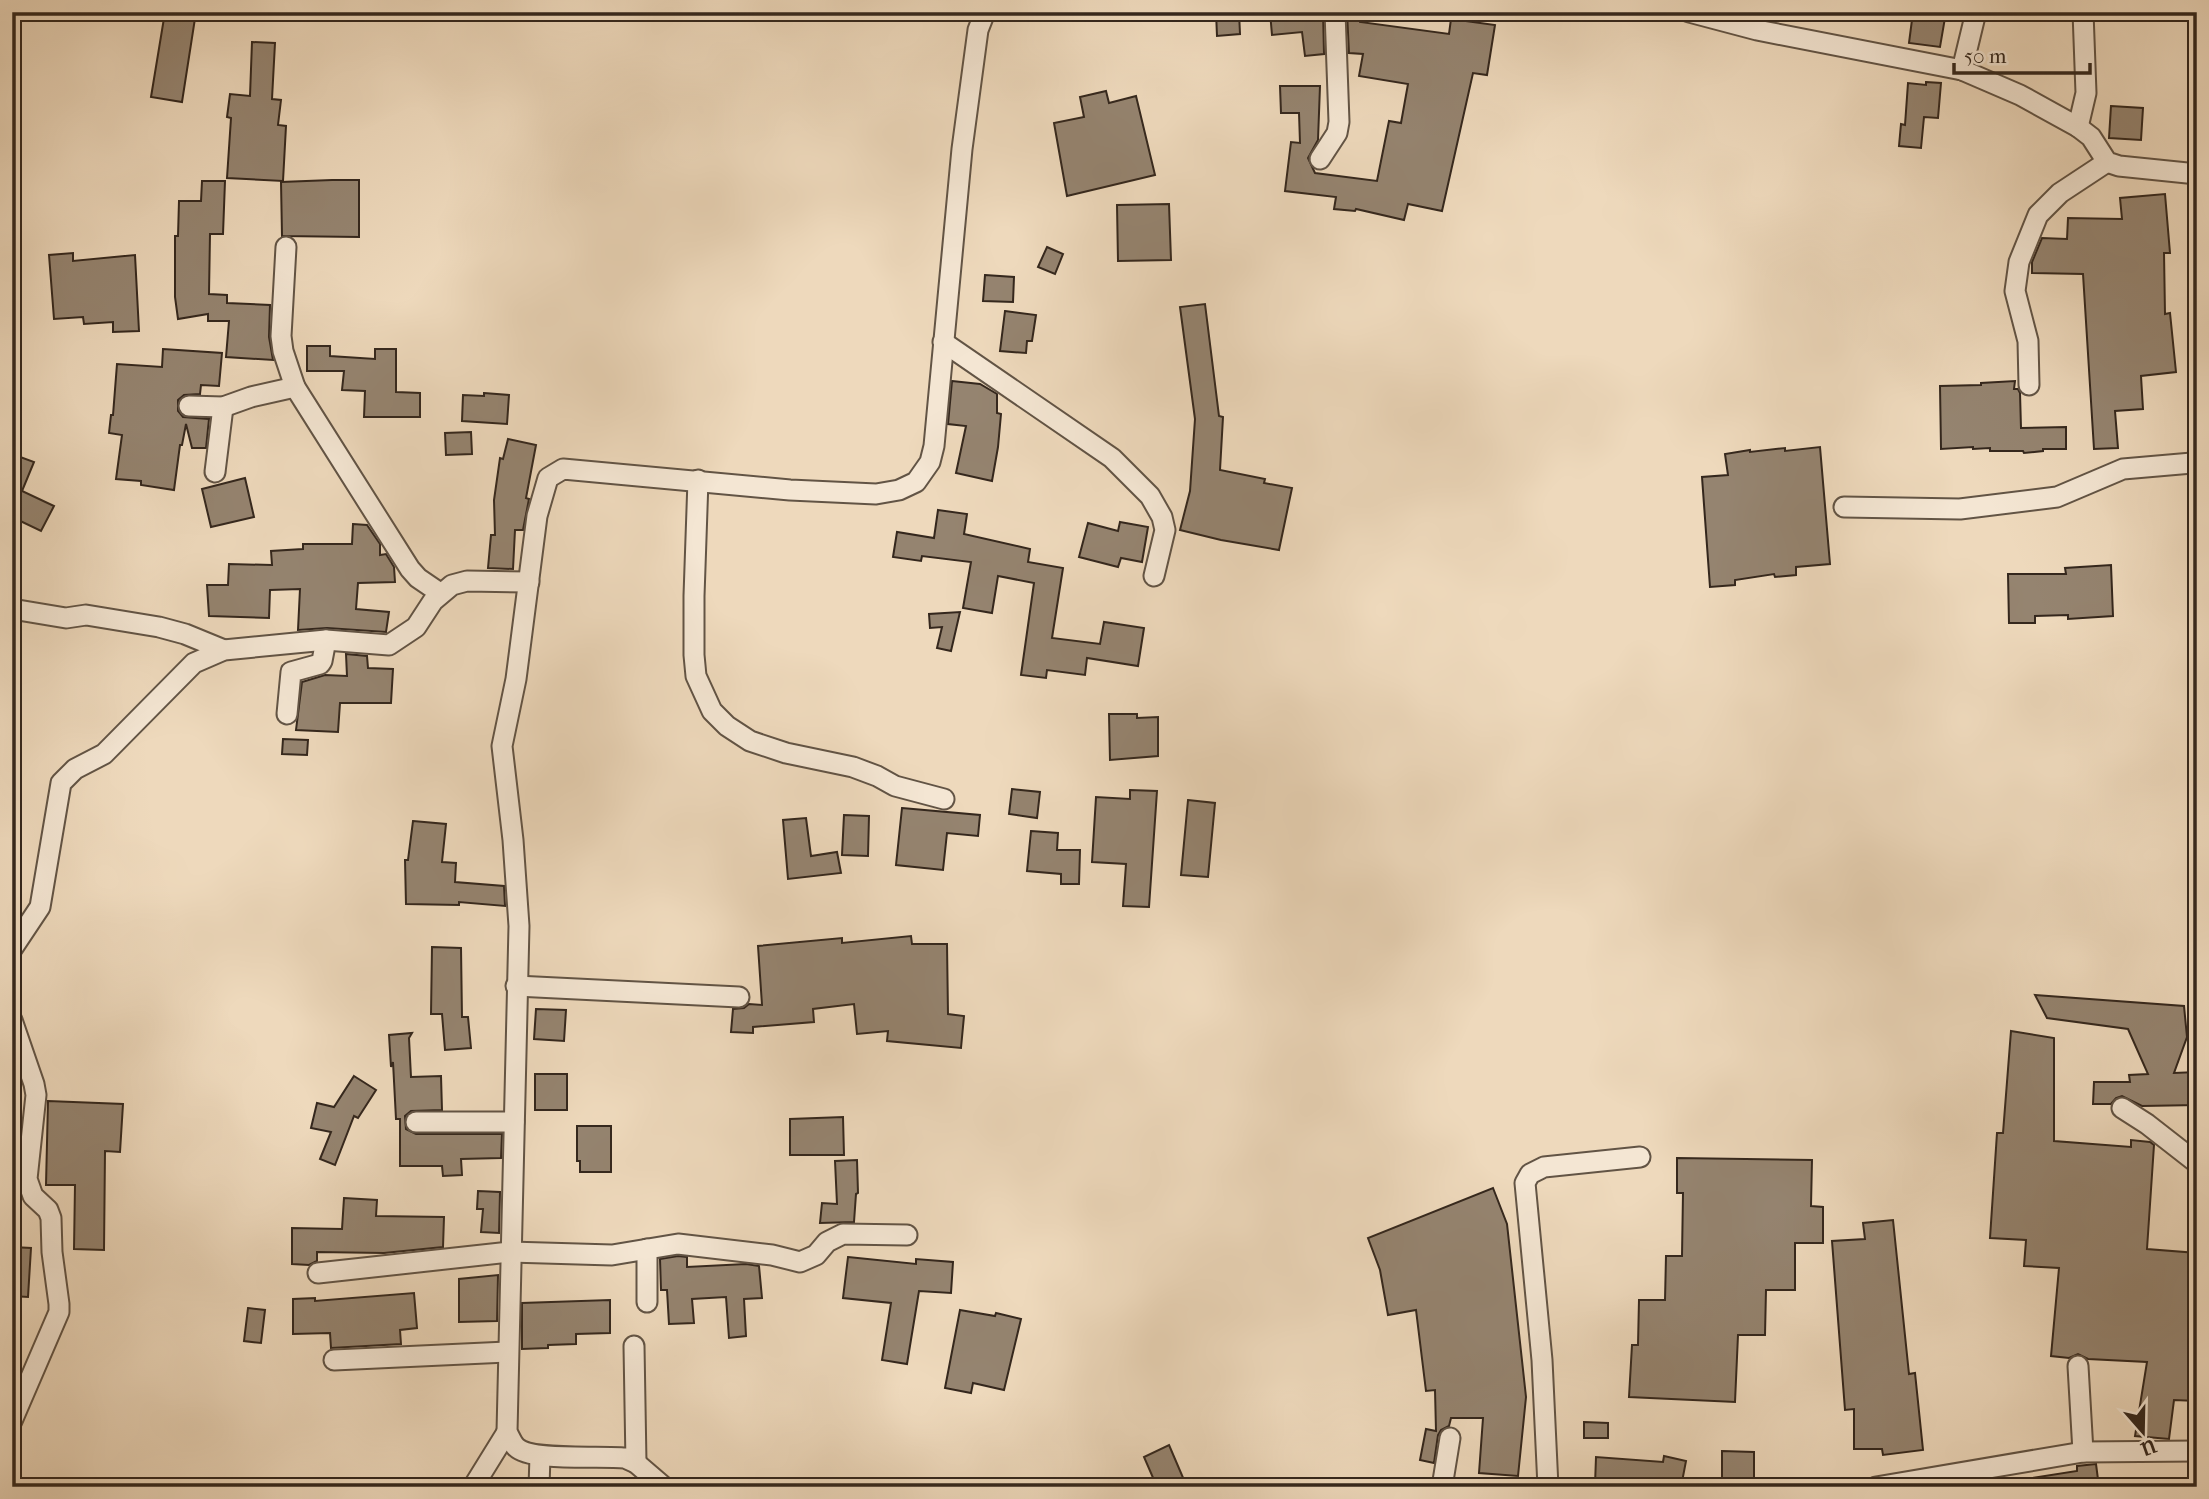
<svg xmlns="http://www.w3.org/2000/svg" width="2209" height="1499" font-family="'IM FELL French Canon',serif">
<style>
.building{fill:#958470;stroke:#34271d;stroke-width:2}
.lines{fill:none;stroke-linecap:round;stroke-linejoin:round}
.street-casing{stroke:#625445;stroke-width:23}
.street{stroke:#f4e6d3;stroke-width:19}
</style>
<rect width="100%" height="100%" fill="#eed9bc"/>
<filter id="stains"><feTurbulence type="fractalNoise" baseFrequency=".00286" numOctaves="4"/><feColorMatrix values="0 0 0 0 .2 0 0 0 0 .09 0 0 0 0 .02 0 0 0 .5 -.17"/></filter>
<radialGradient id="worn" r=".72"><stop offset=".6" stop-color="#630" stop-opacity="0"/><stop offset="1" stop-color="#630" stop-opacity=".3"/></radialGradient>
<g class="building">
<polygon points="165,12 196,12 182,102 151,97"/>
<polygon points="1216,12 1239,12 1240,34 1217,36"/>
<polygon points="1270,12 1323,12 1324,54 1305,56 1302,32 1272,35"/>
<polygon points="1347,12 1360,12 1360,22 1449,34 1451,19 1495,25 1487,75 1473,73 1442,211 1408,204 1404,220 1356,209 1355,211 1334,209 1336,197 1285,191 1291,142 1300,143 1299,113 1281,113 1280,86 1320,86 1318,140 1308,158 1315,173 1377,181 1389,121 1401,123 1408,84 1359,76 1363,54 1349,53"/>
<polygon points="1913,12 1946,12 1940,47 1909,43"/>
<polygon points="252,42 275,43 272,99 281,100 278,125 286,126 283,181 227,178 231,118 227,117 230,94 250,96"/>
<polygon points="1926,82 1941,83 1938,118 1924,117 1921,148 1899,146 1901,124 1905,125 1908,83 1926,85"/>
<polygon points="1106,91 1109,103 1136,96 1155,175 1067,196 1054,123 1084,117 1080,97"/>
<polygon points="2111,106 2143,108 2141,140 2109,138"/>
<polygon points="332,180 359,180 359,237 282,236 281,182"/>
<polygon points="202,181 225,181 223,234 210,234 209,294 227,295 227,303 270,305 269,337 273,360 226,357 229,321 208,321 208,314 178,319 175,297 175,236 178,236 179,201 201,201"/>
<polygon points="2165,194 2170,253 2164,253 2165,314 2170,313 2176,372 2141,376 2143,409 2115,411 2118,448 2094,449 2083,274 2032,273 2032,262 2042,238 2067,239 2068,218 2122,219 2120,198"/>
<polygon points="1169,204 1171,260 1118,261 1117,205"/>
<polygon points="1047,247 1063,254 1055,274 1038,267"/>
<polygon points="73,253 73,261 135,255 139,331 113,332 113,322 84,324 83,317 54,319 49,255"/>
<polygon points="985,275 1014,277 1013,302 983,301"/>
<polygon points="1205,304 1219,416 1223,417 1220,470 1265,479 1264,483 1292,488 1279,550 1221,540 1180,530 1190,491 1195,419 1180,307"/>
<polygon points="1005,311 1036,315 1032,341 1027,341 1026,353 1000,351"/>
<polygon points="307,346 330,346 330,356 375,359 375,349 396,349 396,392 420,393 420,417 364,417 365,391 342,390 344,371 307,371"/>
<polygon points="163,349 222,353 219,386 201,385 200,394 184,395 178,400 178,411 183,417 209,419 206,448 192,448 186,424 182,445 180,445 174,490 141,485 141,481 116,479 122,435 109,433 111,415 113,415 117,364 162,367"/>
<polygon points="952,381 980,384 997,394 997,413 1001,414 998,447 992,481 956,473 966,426 948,424"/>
<polygon points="2015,381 2014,389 2018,389 2020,393 2021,428 2066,427 2066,449 2043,449 2043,451 2024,453 2023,451 1990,451 1990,448 1973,449 1973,447 1941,449 1940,386 1981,385 1981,383"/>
<polygon points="484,393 509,395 507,424 462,421 463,395 484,396"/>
<polygon points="471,432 472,454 446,455 445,433"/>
<polygon points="508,439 536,445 526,498 529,499 523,530 515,530 513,569 488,568 491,535 495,535 494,500 500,458 503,459"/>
<polygon points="1820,447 1830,564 1796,567 1796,575 1775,577 1774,574 1735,580 1735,585 1710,587 1702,477 1728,475 1725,454 1750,450 1750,452 1785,448 1785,451"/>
<polygon points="12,454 34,462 22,491 54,506 41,531 12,517"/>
<polygon points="245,478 254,517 211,527 202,489"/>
<polygon points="938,510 967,514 964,534 1030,549 1028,562 1063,568 1052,638 1100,644 1104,622 1144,628 1138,666 1087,658 1085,675 1047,670 1046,678 1021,675 1034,583 998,576 992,613 963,608 971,562 922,556 921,561 893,557 897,532 934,538"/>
<polygon points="1120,522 1148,527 1142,562 1121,558 1118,567 1079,557 1088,523 1118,531"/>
<polygon points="353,524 367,525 380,544 380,555 386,554 394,567 395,582 358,583 356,609 389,612 386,632 327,628 298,630 300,589 270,590 269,618 209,616 207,585 228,585 229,564 272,565 271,551 303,549 303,544 352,544"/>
<polygon points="2111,565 2113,616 2068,619 2068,615 2035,616 2035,623 2009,623 2008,574 2066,574 2065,568"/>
<polygon points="960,612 951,651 937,648 942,627 930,628 929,614"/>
<polygon points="346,654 367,656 368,668 393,669 391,703 340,703 338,732 296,730 302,682 325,675 347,676"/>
<polygon points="1109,714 1137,714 1137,718 1158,717 1158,756 1110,760"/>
<polygon points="283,739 308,740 307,755 282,754"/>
<polygon points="1012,789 1040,792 1037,818 1009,814"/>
<polygon points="1130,790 1157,791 1149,907 1123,906 1126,864 1092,862 1096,797 1130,799"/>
<polygon points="1188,800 1215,803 1208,877 1181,875"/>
<polygon points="902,808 980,815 978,836 947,833 943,870 896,865"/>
<polygon points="844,815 869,816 868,856 842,855"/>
<polygon points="806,818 811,856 837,852 841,873 788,879 783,820"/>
<polygon points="413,821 446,824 442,862 456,863 455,882 504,886 505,906 459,902 459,905 406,904 405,860 408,860"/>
<polygon points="1031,831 1058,833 1057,850 1080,850 1079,884 1061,884 1061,874 1027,871"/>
<polygon points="911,936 912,944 947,944 948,1014 964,1016 961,1048 887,1041 888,1031 857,1034 854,1004 813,1009 814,1022 753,1027 753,1033 731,1032 733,1009 744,1008 749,1004 762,1005 758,946 842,938 842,943"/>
<polygon points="432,947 461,948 462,1017 468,1017 471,1048 445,1050 442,1014 431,1014"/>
<polygon points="2035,995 2184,1006 2187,1037 2174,1073 2197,1072 2197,1105 2142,1106 2122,1096 2116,1098 2111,1104 2093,1104 2094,1082 2130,1082 2129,1075 2148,1074 2128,1029 2047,1018"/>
<polygon points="536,1009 566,1010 564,1041 534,1039"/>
<polygon points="2011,1031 2054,1038 2054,1141 2131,1147 2131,1140 2150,1142 2154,1145 2147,1249 2197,1253 2197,1401 2174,1400 2169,1439 2135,1436 2147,1362 2088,1359 2078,1354 2069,1358 2051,1356 2059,1268 2024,1266 2026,1240 1990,1238 1997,1133 2003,1133"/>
<polygon points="412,1033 409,1038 411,1077 441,1076 442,1110 411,1111 405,1116 406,1129 416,1134 502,1134 501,1158 461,1159 462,1175 443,1176 442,1166 400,1166 400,1119 396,1119 393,1062 391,1067 389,1035"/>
<rect x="535" y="1074" width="32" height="36"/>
<polygon points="354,1076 376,1090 358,1118 354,1116 335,1165 320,1159 331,1132 311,1128 317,1103 334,1107"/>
<polygon points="48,1101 123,1104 120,1152 105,1151 104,1250 74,1249 75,1185 46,1185"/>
<polygon points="843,1117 844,1155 790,1155 790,1119"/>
<polygon points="577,1126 611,1126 611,1172 580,1172 580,1161 577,1161"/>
<polygon points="1677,1158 1812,1160 1811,1206 1823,1207 1823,1243 1795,1243 1795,1290 1766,1290 1765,1335 1738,1335 1735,1402 1629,1397 1632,1345 1638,1345 1639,1300 1665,1300 1666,1256 1682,1256 1683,1193 1677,1193"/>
<polygon points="857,1160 858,1193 856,1194 854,1222 820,1223 822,1203 837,1204 835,1161"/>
<polygon points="1493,1188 1507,1224 1526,1397 1518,1476 1479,1473 1483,1418 1451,1418 1449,1426 1441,1430 1438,1435 1434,1463 1420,1460 1426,1429 1436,1431 1435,1390 1426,1391 1416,1310 1388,1315 1380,1270 1368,1238"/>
<polygon points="478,1191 500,1192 499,1233 481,1232 483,1209 477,1209"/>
<polygon points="344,1198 377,1200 376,1216 444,1217 443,1247 384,1253 317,1252 317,1261 309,1265 292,1264 292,1228 342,1229"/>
<polygon points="1893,1220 1909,1374 1915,1373 1923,1450 1883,1455 1882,1449 1854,1449 1854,1409 1845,1410 1832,1241 1865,1239 1863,1223"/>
<polygon points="12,1247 31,1248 28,1297 12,1296"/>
<polygon points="678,1256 687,1257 687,1267 746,1264 759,1266 762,1298 744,1299 746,1336 729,1338 726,1297 692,1299 694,1323 669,1324 667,1290 661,1290 660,1259"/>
<polygon points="848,1257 916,1264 916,1259 953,1262 951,1293 919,1291 907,1364 882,1360 891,1303 843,1298"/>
<polygon points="498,1275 497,1321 459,1322 459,1279"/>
<polygon points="414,1293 417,1328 400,1330 401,1344 331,1348 330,1333 293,1334 293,1299 315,1298 315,1301"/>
<polygon points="610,1300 610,1333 576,1334 576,1344 548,1345 548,1348 522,1349 522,1303"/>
<polygon points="248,1308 265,1310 261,1343 244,1341"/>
<polygon points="960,1310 995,1316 996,1313 1021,1319 1004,1390 973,1383 971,1393 945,1388"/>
<polygon points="1584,1422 1608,1423 1608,1438 1584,1438"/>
<polygon points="1169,1445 1187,1487 1157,1487 1144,1457"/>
<polygon points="1722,1451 1754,1452 1754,1487 1722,1487"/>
<polygon points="1664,1456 1686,1461 1681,1487 1595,1485 1596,1457 1663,1462"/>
<polygon points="2096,1464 2099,1487 2033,1487 2032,1478 2077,1471 2077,1466"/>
</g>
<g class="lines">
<g class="street-casing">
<g id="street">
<polyline points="1689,12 1757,30 1962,70 2020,95 2078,127 2091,137 2107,162 2119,166 2197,174"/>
<polyline points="1962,70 1976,12"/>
<polyline points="2078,127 2086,93 2083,12"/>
<polyline points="1320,159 1337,133 1339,122 1335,12"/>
<polyline points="286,247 281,336 283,351 295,387 410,569 418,578 440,593"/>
<polyline points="943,342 1112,458 1150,496 1162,517 1165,530 1154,576"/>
<polyline points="2029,385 2028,341 2015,291 2019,262 2038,215 2060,193 2107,162"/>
<polyline points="189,406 223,407 251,397 295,387"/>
<polyline points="215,472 223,407"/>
<polyline points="698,480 694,596 694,655 696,676 712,711 727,726 750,741 786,753 853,767 877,776 895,786 944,799"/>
<polyline points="1844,507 1960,509 2057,497 2123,469 2192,463 2197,460"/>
<polyline points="12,609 66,618 86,615 159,627 185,634 224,650"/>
<polyline points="287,714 291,672 320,664 322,661 326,640"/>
<polyline points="12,949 40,907 61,783 75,769 104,754 194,663 224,650 326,640 389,645 416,627 433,601 452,585 467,581 529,582"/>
<polyline points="516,986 739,997"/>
<polyline points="12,1020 34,1084 36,1095 27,1179 33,1196 48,1210 51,1218 52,1252 59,1304 59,1312 12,1421"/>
<polyline points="2122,1108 2147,1124 2197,1163"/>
<polyline points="416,1122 514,1122"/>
<polyline points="647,1249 647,1302"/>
<polyline points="318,1273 510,1252 612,1255 678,1244 772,1255 800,1262 816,1255 827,1242 843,1234 907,1235"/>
<polyline points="634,1346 636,1463"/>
<polyline points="334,1360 507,1352"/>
<polyline points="2078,1366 2083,1452"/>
<polyline points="473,1487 507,1432"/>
<polyline points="539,1487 540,1456"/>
<path d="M 664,1487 L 636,1463 L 625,1458 C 601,1455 531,1462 516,1447 C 512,1443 510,1437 507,1432 L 519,926 L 513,840 L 502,746 L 516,679 L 537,516 L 548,478 L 563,469 L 790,490 L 876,494 L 899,490 L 916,482 L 930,462 L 934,446 L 962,149 L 978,30 L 985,12"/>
<polyline points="1442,1487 1450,1438"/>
<polyline points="1548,1487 1542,1360 1525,1183 1530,1174 1544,1167 1640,1157"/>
<polyline points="1876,1487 2083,1452 2197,1451"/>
</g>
</g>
<use href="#street" class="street"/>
</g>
<rect width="2209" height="1499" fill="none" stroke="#eed9bc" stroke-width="42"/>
<rect x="14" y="14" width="2181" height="1471" fill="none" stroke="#34271d" stroke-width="3.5"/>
<rect x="21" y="21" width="2167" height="1457" fill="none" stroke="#34271d" stroke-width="2"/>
<g transform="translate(2143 1432) rotate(160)" stroke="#f4e6d3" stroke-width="5" paint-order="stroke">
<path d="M0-5L12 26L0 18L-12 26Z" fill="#34271d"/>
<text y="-10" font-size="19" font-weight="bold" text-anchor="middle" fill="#34271d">U</text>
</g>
<path d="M1954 63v10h136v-10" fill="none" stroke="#34271d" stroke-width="3.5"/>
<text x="1964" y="63" font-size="21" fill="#34271d" stroke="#f4e6d3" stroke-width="5" paint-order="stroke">50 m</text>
<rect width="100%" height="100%" filter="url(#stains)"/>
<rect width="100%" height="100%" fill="url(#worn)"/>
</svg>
